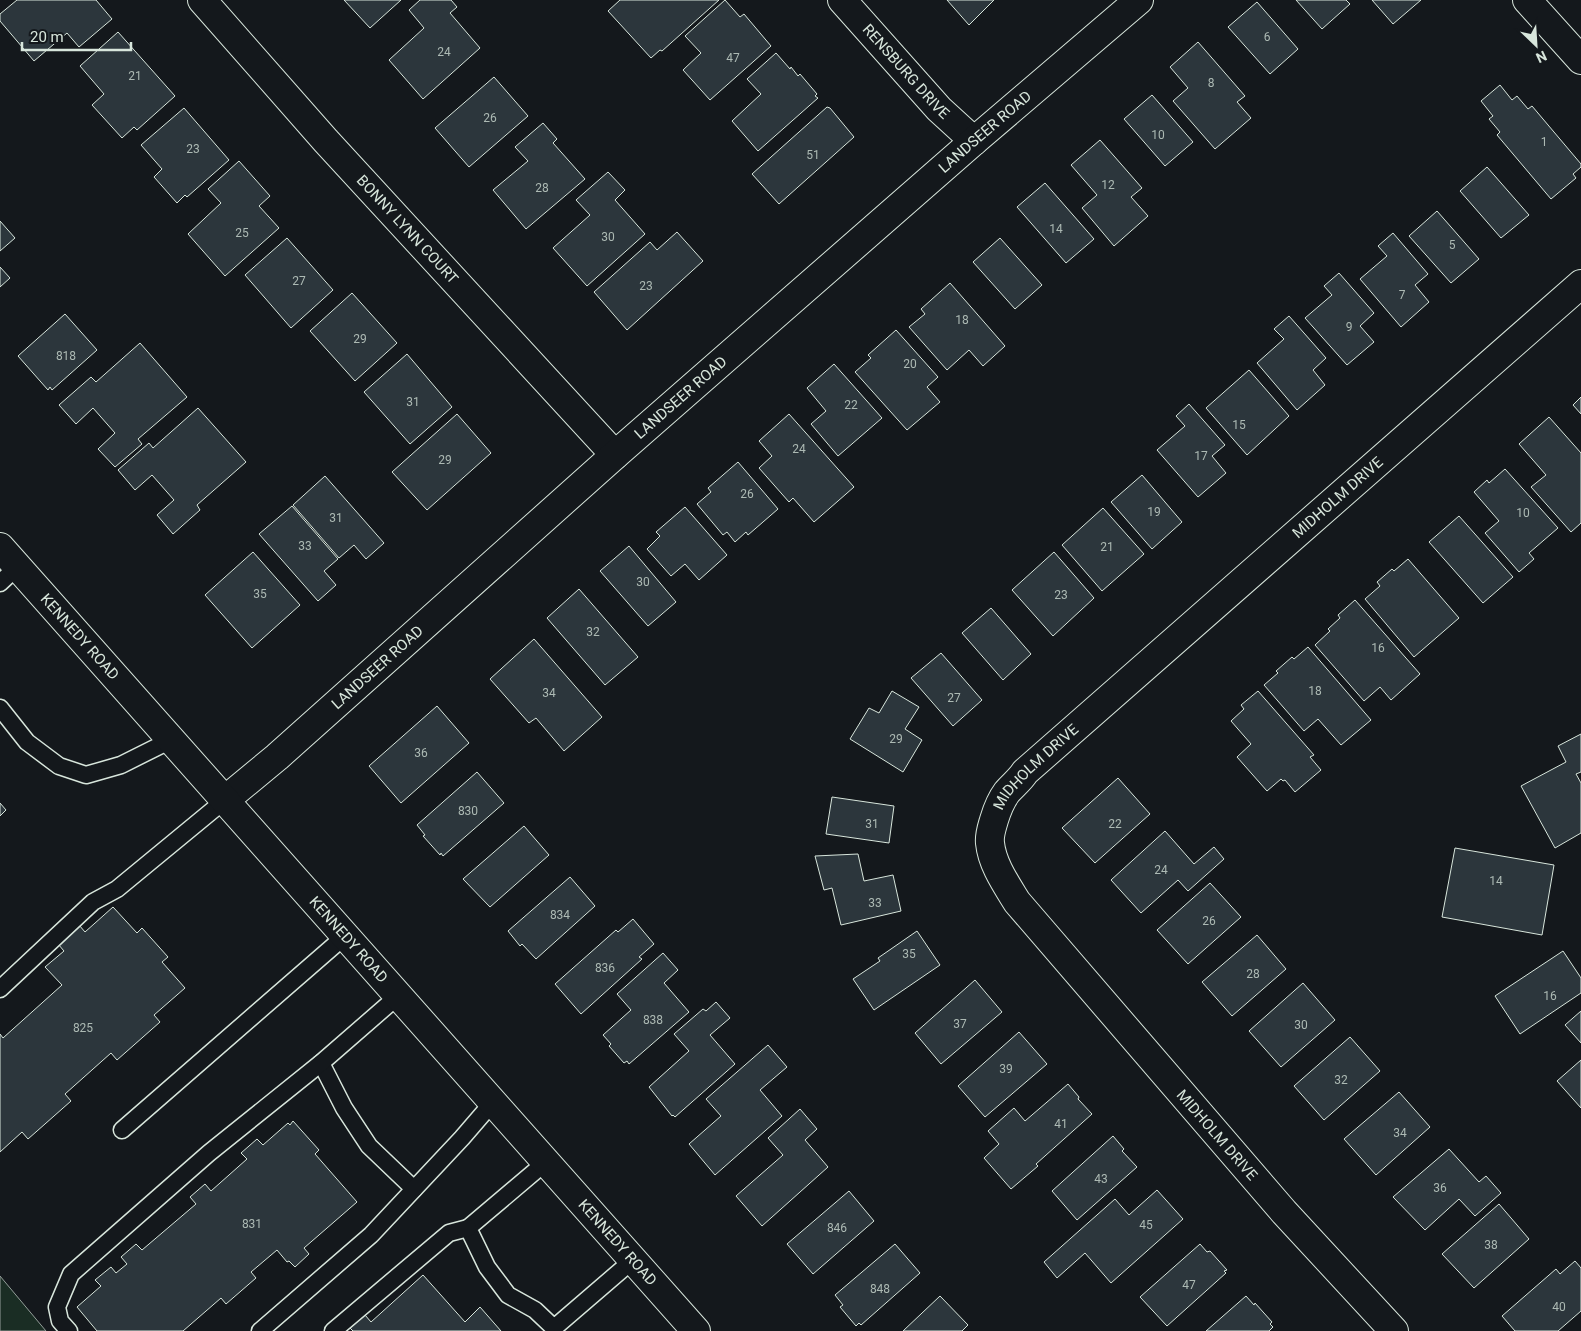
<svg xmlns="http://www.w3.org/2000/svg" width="1581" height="1331" font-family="Roboto,sans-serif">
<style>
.green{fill:#1a2d24;stroke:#939e99}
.building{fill:#2c363c;stroke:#d8e6dc}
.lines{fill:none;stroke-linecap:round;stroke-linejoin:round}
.lane-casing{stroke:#d8e6dc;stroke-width:19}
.street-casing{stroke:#d8e6dc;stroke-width:30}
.secondary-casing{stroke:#d8e6dc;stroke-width:30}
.lane{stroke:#14181c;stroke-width:16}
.street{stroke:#14181c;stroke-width:28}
.secondary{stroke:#14181c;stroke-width:28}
.labels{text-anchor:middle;stroke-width:4;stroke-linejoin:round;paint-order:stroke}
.number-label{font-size:12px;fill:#adbab4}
.street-label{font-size:15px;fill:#d8e6dc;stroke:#14181c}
</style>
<rect width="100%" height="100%" fill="#14181c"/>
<polygon class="green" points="0,1276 46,1331 0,1331"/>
<g class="building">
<polygon points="17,0 96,0 112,19 79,47 67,33 34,61 0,21 0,14"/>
<polygon points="344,0 401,0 370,28"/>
<polygon points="420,0 451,0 457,7 450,13 480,48 423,99 389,60 424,28 409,10"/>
<polygon points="620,0 719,0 662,51 660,50 651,58 608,11"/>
<polygon points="725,0 740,17 744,14 771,46 710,100 683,70 701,53 685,36"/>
<polygon points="947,0 994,0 969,25"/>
<polygon points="1296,0 1346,0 1350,4 1322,29"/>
<polygon points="1372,0 1421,0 1393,24"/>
<polygon points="1257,2 1298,49 1270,74 1228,27"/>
<polygon points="118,32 175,96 137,130 134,127 122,138 92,105 104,94 80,66"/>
<polygon points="1198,42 1245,96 1237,102 1251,118 1215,149 1173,101 1188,88 1170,67"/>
<polygon points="776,53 790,69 791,67 798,76 800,74 817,94 815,96 818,98 758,151 732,121 761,94 747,79"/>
<polygon points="494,77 528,116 469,167 435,128"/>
<polygon points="1500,85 1512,100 1517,96 1528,109 1532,106 1581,164 1581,167 1573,174 1576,178 1551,199 1497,135 1500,132 1489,119 1493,116 1481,101"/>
<polygon points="1152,95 1193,142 1165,166 1124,119"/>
<polygon points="827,107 830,108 854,137 779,204 752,174"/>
<polygon points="184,108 229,160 187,197 185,195 177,203 154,177 162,169 141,145"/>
<polygon points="543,123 557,139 553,143 585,179 526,229 493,190 528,161 515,147"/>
<polygon points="1100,140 1142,188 1131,197 1148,216 1114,246 1082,208 1097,195 1071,165"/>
<polygon points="239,161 270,196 259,206 279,228 225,276 188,234 221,203 208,189"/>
<polygon points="1487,167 1529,215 1501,238 1460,191"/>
<polygon points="608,172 625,190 615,200 645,234 587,286 553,248 590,215 576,200"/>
<polygon points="1045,183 1094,239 1066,263 1017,207"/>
<polygon points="1437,211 1479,259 1451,283 1409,236"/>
<polygon points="0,221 15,238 0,251"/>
<polygon points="677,232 703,261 627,330 594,292 650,242 657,250"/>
<polygon points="1393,233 1428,274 1415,285 1429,302 1401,327 1360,279 1387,256 1378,246"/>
<polygon points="287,238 333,290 291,328 245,275"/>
<polygon points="1000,238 1042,285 1015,309 973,262"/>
<polygon points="0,267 10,278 0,287"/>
<polygon points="1339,273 1374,313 1360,326 1374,342 1347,365 1305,318 1332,295 1324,286"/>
<polygon points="950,283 1005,346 983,366 969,350 947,370 909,327 925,314 921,309"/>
<polygon points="352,293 397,343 355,381 310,331"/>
<polygon points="65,314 97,350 52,390 50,387 48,390 18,356"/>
<polygon points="1289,316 1326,358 1313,370 1325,385 1297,410 1257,363 1284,339 1274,329"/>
<polygon points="896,330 938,377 927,387 940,402 907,430 855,372 871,358 868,355"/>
<polygon points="140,343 187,397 138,439 142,444 115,467 98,449 115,433 93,408 76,424 59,405 91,377 96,382"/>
<polygon points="407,354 452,407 410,444 364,392"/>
<polygon points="834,364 882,418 838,456 811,424 826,411 807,388"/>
<polygon points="1249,370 1289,416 1247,455 1206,408"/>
<polygon points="1581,397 1581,414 1573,405"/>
<polygon points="1189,404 1225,445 1212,456 1226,473 1198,497 1157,450 1185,426 1176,416"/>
<polygon points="198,408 246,462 197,505 200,510 173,534 157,515 174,500 152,475 135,490 118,470 149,443 153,448"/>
<polygon points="457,414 491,453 427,510 392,472"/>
<polygon points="789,414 854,487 814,522 793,498 789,502 759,468 772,456 759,441"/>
<polygon points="1549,417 1581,453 1581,523 1571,532 1531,487 1546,475 1519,444"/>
<polygon points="738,462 778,509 748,535 746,532 735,542 727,532 723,535 697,504 711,492 708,488"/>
<polygon points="1505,469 1558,528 1529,553 1534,559 1519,572 1485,533 1499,521 1474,492 1487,480 1489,483"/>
<polygon points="1142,475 1182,522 1152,549 1111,502"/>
<polygon points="325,476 384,543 366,559 354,545 339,558 293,505"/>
<polygon points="292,506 338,559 324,571 336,585 318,601 259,534"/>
<polygon points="685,507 727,555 699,580 685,564 671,576 647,549 660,536 656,532"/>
<polygon points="1103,508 1144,554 1102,591 1062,545"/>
<polygon points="1459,516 1513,577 1483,603 1429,542"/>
<polygon points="629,546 676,602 648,626 600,571"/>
<polygon points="253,552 300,605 252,648 205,595"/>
<polygon points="1054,552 1094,598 1053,636 1012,590"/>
<polygon points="1408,559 1459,618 1414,657 1365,599 1380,586 1377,582 1392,569 1394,571"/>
<polygon points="579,589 638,657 605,685 547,618"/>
<polygon points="1355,600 1420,674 1391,700 1380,687 1364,701 1315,645 1330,631 1328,629 1340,618 1338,615"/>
<polygon points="991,608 1031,654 1003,680 962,633"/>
<polygon points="534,639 602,717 564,751 536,718 529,723 490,679"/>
<polygon points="1308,647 1371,720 1341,745 1318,719 1304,731 1264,685 1278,673 1276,671 1292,657 1294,659"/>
<polygon points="941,653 982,700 953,726 911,678"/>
<polygon points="892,691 919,707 905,729 922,740 903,772 850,739 869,708 879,713"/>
<polygon points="1258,691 1314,755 1310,757 1321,770 1295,792 1285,780 1283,781 1281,779 1267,791 1237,757 1251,744 1231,721 1244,709 1241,705"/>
<polygon points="437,706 469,743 401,803 369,766"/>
<polygon points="1581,734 1581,772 1576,774 1581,783 1581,833 1555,848 1521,786 1566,762 1558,746"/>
<polygon points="477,772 504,803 443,856 441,853 440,855 423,836 425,835 417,825"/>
<polygon points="1118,778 1150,814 1095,863 1062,828"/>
<polygon points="832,797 894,806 889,843 826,834"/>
<polygon points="0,803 6,810 0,816"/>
<polygon points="524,826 549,855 490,907 463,879"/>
<polygon points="1165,831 1194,864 1214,847 1224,859 1188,891 1178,880 1141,913 1111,880"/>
<polygon points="1455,848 1554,865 1542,935 1442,917"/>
<polygon points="858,854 864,881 893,875 901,911 841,925 832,888 824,890 815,856"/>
<polygon points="570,877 595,906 536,959 522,944 520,946 508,931"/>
<polygon points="1210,883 1241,917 1188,964 1157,930"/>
<polygon points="113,907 137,933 142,928 168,957 162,962 185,988 154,1015 160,1022 117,1060 111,1053 65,1094 71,1101 28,1139 22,1132 0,1152 0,1034 3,1038 62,985 45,967 64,951 58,944 79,925 85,932"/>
<polygon points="633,919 654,944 639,957 642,959 581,1014 555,984 616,930 618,932"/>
<polygon points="917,931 940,965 874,1010 853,979 880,961 878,958"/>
<polygon points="1257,935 1286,969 1232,1016 1202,982"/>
<polygon points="1563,951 1581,978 1581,993 1520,1034 1495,996"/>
<polygon points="663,953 678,970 664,983 689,1012 629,1064 627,1061 624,1063 609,1046 611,1044 603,1035 631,1010 617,994"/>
<polygon points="975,980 1002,1012 941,1064 915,1033"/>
<polygon points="1303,983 1335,1020 1281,1067 1249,1031"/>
<polygon points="716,1002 730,1018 710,1035 735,1064 675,1117 673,1115 672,1116 649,1087 689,1051 674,1034 703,1009 706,1011"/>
<polygon points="1581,1011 1581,1043 1565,1025"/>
<polygon points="1019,1032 1047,1064 985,1117 958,1086"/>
<polygon points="1350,1037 1380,1071 1324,1120 1294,1086"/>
<polygon points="768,1045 787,1067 760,1090 782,1116 715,1175 689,1144 721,1116 706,1099"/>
<polygon points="1581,1060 1581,1108 1557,1081"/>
<polygon points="1068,1084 1079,1097 1078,1099 1092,1114 1036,1164 1038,1166 1011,1189 984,1158 999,1144 988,1131 1014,1108 1025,1121"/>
<polygon points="1399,1092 1430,1127 1376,1175 1344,1139"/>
<polygon points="800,1109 817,1129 805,1140 828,1167 762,1226 736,1196 783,1155 768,1138"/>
<polygon points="293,1121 319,1150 315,1154 357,1202 304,1248 309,1254 295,1267 289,1261 287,1262 277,1250 251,1272 256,1278 226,1304 221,1298 183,1331 97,1331 77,1307 101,1286 95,1280 111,1267 116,1273 127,1264 121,1257 136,1244 142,1250 196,1204 190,1197 205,1184 211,1191 247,1159 241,1153 257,1139 263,1145 288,1123 290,1125"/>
<polygon points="1113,1136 1124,1149 1122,1151 1137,1167 1077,1220 1052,1191"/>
<polygon points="1449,1149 1479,1182 1486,1176 1501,1193 1475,1216 1459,1199 1425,1230 1393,1197"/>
<polygon points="1157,1190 1183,1219 1111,1283 1085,1253 1057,1278 1044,1262 1115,1199 1129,1215"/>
<polygon points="849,1191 874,1221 813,1274 787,1244"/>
<polygon points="1499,1204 1529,1239 1474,1288 1442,1254"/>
<polygon points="895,1244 920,1273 861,1325 859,1323 856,1326 840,1307 843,1305 835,1295"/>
<polygon points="1200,1244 1207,1252 1210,1251 1227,1270 1224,1271 1226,1273 1167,1326 1140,1297"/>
<polygon points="1575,1261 1581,1268 1581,1311 1558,1331 1515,1331 1502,1316 1556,1269 1560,1274"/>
<polygon points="423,1275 465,1322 480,1307 501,1331 353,1331 350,1328 365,1315 371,1322"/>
<polygon points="940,1296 968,1325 962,1331 903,1331"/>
<polygon points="1246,1296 1254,1305 1255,1303 1272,1322 1270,1324 1273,1327 1269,1331 1206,1331"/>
</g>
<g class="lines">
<g class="lane-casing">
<g id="lane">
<polyline points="0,583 17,567"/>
<polyline points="0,708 27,742 59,766 86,775 121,765 171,740"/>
<polyline points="0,989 93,902 117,889 225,800"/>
<polyline points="321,1063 344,1108 369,1146 414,1189"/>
<polyline points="122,1130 345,936"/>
<polyline points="546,1162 468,1228 487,1267 508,1295 535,1310 554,1328 633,1260"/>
<polyline points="69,1331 60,1321 57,1307 71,1274 209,1153 321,1063 398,996"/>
<polyline points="260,1331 371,1235 462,1138 493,1102"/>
<polyline points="333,1331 449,1233 468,1228"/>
</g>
</g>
<g class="street-casing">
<g id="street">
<path id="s1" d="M 202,0 L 326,141 L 615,455"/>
<path id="s2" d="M 842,0 L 939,109 L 974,141"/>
<polyline points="1527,0 1581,60"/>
<path id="s3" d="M 225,800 L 277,757 L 615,455 L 974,141 L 1139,0"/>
<path id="s4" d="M 1394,1331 L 1284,1212 L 1017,902 C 1006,884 992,864 990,843 C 989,835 992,827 994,820 C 997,810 1001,800 1007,792 C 1013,785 1020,780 1025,772 L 1581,284"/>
</g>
</g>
<g class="secondary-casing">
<g id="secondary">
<path id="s5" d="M 0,547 L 696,1331"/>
</g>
</g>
<use href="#lane" class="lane"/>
<use href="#street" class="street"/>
<use href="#secondary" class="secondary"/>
</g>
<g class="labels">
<g class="number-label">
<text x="1267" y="41">6</text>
<text x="444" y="56">24</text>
<text x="733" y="62">47</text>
<text x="135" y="80">21</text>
<text x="1211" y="87">8</text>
<text x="490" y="122">26</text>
<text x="1158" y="139">10</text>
<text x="1544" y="146">1</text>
<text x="193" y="153">23</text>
<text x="813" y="159">51</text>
<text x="1108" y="189">12</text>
<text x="542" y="192">28</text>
<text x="1056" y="233">14</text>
<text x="242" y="237">25</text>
<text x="608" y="241">30</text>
<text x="1452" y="249">5</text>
<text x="299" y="285">27</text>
<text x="646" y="290">23</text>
<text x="1402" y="299">7</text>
<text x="962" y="324">18</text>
<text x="1349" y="331">9</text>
<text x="360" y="343">29</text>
<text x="66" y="360">818</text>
<text x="910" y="368">20</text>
<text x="413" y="406">31</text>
<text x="851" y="409">22</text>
<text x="1239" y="429">15</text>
<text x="799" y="453">24</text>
<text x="1201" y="460">17</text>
<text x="445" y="464">29</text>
<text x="747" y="498">26</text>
<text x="1154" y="516">19</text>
<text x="1523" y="517">10</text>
<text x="336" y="522">31</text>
<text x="305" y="550">33</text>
<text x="1107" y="551">21</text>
<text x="643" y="586">30</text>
<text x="260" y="598">35</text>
<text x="1061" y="599">23</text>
<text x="593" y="636">32</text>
<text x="1378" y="652">16</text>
<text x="1315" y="695">18</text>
<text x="549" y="697">34</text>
<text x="954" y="702">27</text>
<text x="896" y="743">29</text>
<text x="421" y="757">36</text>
<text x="468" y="815">830</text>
<text x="872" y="828">31</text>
<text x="1115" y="828">22</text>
<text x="1161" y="874">24</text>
<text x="1496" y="885">14</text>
<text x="875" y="907">33</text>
<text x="560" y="919">834</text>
<text x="1209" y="925">26</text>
<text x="909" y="958">35</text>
<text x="605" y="972">836</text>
<text x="1253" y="978">28</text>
<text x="1550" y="1000">16</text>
<text x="653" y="1024">838</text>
<text x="960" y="1028">37</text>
<text x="1301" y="1029">30</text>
<text x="83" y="1032">825</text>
<text x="1006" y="1073">39</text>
<text x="1341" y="1084">32</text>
<text x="1061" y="1128">41</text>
<text x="1400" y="1137">34</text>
<text x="1101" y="1183">43</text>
<text x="1440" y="1192">36</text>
<text x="252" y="1228">831</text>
<text x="1146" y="1229">45</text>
<text x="837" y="1232">846</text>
<text x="1491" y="1249">38</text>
<text x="1189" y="1289">47</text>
<text x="880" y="1293">848</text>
<text x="1559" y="1311">40</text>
</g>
<g class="street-label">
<text dy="5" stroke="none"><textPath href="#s2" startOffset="96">RENSBURG DRIVE</textPath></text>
<text dy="5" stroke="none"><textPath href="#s3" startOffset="1012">LANDSEER ROAD</textPath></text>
<text dy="5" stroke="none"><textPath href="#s1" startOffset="308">BONNY LYNN COURT</textPath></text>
<text dy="5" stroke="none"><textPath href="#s3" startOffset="608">LANDSEER ROAD</textPath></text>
<text dy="5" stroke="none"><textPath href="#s4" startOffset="1134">MIDHOLM DRIVE</textPath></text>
<text dy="5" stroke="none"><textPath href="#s5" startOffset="120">KENNEDY ROAD</textPath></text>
<text dy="5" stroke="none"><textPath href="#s3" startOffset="202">LANDSEER ROAD</textPath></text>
<text dy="5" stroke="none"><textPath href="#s4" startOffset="729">MIDHOLM DRIVE</textPath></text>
<text dy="5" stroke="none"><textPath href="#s5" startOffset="525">KENNEDY ROAD</textPath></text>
<text transform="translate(1217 1135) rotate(49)" y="5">MIDHOLM DRIVE</text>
<text dy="5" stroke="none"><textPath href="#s5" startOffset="930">KENNEDY ROAD</textPath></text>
</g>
</g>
<g transform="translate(1536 45) rotate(155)" stroke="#14181c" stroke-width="4" paint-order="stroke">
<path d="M0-4L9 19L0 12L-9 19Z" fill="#d8e6dc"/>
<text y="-8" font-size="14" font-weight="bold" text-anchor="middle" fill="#d8e6dc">N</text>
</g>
<path d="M22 42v8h109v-8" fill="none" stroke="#d8e6dc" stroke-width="2.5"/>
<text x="30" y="42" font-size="15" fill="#d8e6dc" stroke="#14181c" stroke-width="4" paint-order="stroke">20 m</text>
</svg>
